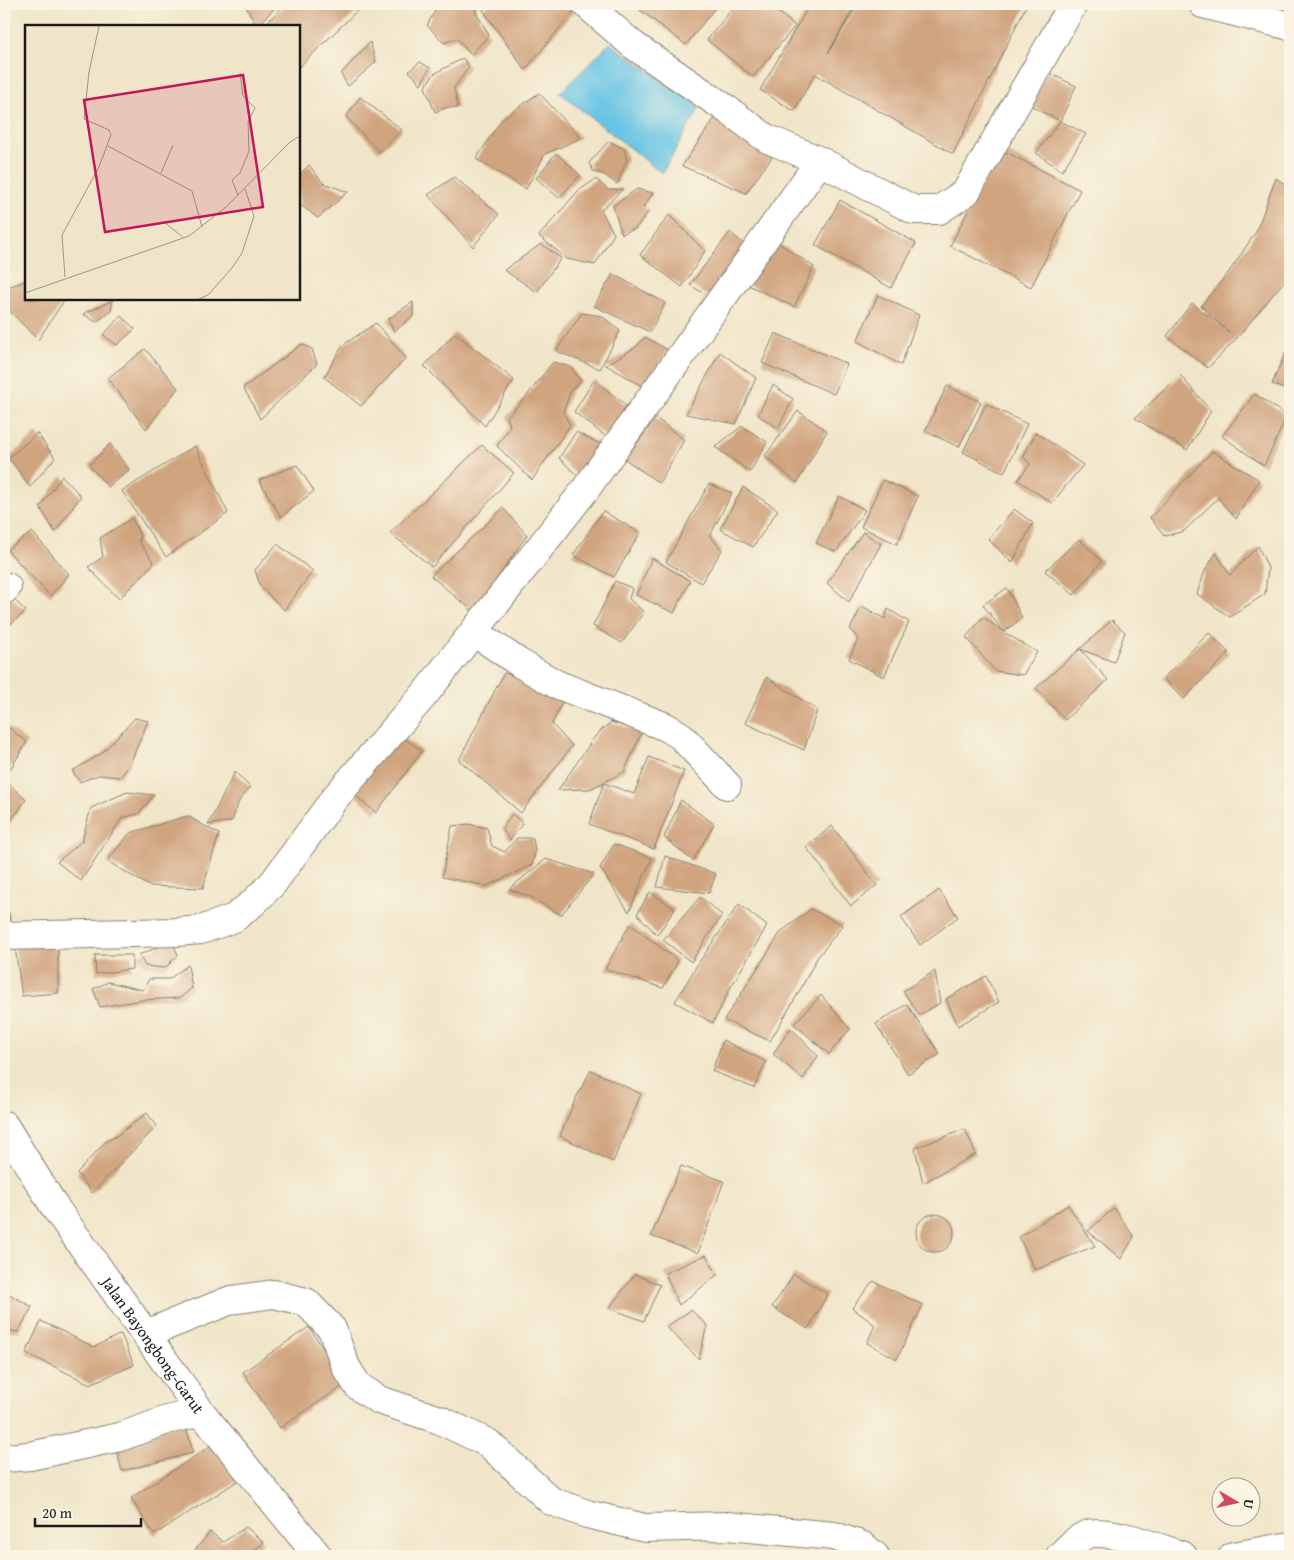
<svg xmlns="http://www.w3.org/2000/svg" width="1294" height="1560" font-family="'Gentium Book Plus',serif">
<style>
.water{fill:#67c4e5;stroke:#427080}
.building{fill:#d0a47f}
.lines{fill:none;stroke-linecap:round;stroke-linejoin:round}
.minor-casing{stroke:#868072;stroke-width:30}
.major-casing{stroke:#868072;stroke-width:30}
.minor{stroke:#fff;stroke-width:28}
.major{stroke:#fff;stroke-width:28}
.labels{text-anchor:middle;stroke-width:4;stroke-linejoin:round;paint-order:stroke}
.street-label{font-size:16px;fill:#1c1c1c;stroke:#fcf5e5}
.inset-road{fill:none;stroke:#9b9583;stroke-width:1}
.view{fill:#c2185b;fill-opacity:0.15;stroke:#c2185b;stroke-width:2.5}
.inset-edge{fill:none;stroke:#1c1c1c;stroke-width:2.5}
</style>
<rect width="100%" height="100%" fill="#fcf5e5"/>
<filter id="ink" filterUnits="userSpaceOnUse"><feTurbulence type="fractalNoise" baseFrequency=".02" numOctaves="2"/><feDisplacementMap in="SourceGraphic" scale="10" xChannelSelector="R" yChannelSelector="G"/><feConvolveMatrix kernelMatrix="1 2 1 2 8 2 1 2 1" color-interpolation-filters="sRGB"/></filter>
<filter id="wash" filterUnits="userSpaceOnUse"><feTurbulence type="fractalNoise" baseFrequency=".0096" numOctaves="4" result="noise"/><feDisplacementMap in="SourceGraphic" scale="20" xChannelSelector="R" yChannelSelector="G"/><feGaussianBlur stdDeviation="1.12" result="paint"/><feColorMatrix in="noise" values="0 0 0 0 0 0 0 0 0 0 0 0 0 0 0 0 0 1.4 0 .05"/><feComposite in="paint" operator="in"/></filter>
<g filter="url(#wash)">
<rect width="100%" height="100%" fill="#f0e5c8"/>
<polygon class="water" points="610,43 700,107 662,173 560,93"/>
<g id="blocks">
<g class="building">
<polygon points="245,4 278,4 258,26 256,26"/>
<polygon points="286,4 354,4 359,9 299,67 299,26 263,26"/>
<polygon points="439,4 478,4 475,11 489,35 471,55 457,38 444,43 427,25"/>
<polygon points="487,4 576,4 578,6 525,70 483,10"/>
<polygon points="632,4 718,4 686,45"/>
<polygon points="736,4 769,4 795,26 753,77 707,40"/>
<polygon points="810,4 856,4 828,53 858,4 1027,4 953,154 815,74 794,111 760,90"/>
<polygon points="370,42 376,62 348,86 341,74"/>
<polygon points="463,58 469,67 454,88 458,108 448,107 435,112 425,87 434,74"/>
<polygon points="420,62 430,68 421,84 409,71"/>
<polygon points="1047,72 1076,86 1060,121 1028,104"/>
<polygon points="539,93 581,138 545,154 526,189 476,159 502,119"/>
<polygon points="360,97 402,130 379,152 346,117"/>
<polygon points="717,115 772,157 746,193 682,166"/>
<polygon points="1060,121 1086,134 1062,171 1036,153"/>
<polygon points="609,141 624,149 627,160 617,184 603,174 594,172 589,163"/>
<polygon points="1000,149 1080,190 1031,287 950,246"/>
<polygon points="556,153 580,175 559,198 536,178"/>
<polygon points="309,165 323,183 348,192 318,218 299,204 299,175"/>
<polygon points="454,177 499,214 473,247 428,195"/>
<polygon points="1276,178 1290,188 1290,274 1238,337 1208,368 1167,336 1192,303 1229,332 1201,306 1229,272 1256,232"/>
<polygon points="596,179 608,190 623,189 601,210 614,234 595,265 567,259 539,236 578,191"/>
<polygon points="637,189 653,193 643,207 649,211 636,228 622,234 613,206"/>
<polygon points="840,200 916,243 891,288 815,245"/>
<polygon points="669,215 705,251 682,287 640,255"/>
<polygon points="730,232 746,246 710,297 690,285"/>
<polygon points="773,239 814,267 794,307 746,284"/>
<polygon points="541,244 561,258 537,292 504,270"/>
<polygon points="613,274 665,303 650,332 594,306"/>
<polygon points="26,281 26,299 65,299 38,340 4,305 4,288"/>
<polygon points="878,295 919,315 901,365 857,341"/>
<polygon points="113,300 111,311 96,322 83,314"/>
<polygon points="413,302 413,316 394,332 388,319"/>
<polygon points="582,313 602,316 620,331 600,369 556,351"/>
<polygon points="121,316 135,329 117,345 103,335"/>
<polygon points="376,323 406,358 361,406 324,377 343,345"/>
<polygon points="455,333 514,380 485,426 424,366"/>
<polygon points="775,333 847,364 834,394 762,363"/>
<polygon points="645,337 668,350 644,387 606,365 636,347"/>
<polygon points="1290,342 1290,392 1272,384"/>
<polygon points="302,344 312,349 317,364 260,419 250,399 243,388"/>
<polygon points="145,349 178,388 146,429 108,378"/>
<polygon points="720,352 756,378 736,424 686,414"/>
<polygon points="553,362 571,367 581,381 571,390 563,412 570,425 532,480 497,446 510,426 507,417 526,397"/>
<polygon points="1180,375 1211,411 1187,450 1135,418"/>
<polygon points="594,380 626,405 608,438 574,412"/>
<polygon points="773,385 793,399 778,428 758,415"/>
<polygon points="947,386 981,402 959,447 925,431"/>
<polygon points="1255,394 1287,416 1264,466 1222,436"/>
<polygon points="986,404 1027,424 1004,473 963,452"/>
<polygon points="798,411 827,431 797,483 765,456"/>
<polygon points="656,418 684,440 659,483 625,459"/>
<polygon points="742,426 767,442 750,472 715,447"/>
<polygon points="576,432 604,446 579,477 559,458"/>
<polygon points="1036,432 1083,465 1052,503 1018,480 1030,464 1023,457"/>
<polygon points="37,433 55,458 30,487 9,458"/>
<polygon points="110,444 129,470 108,487 89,465"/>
<polygon points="482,445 514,473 432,567 390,533"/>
<polygon points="195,446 228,513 166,557 122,491"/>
<polygon points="1212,451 1259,480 1236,519 1218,498 1184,531 1165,536 1150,518"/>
<polygon points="297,465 314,491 281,517 259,480"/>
<polygon points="62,476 81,496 55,532 40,507"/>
<polygon points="883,480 918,496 897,544 861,527"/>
<polygon points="709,484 732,493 710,536 722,550 701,583 666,562"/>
<polygon points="743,487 778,510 753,547 720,529"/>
<polygon points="839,496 865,510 836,552 816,543"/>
<polygon points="503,508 527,535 474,612 431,576"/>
<polygon points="1014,509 1033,523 1012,563 988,539"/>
<polygon points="603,511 640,533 614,577 573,555"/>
<polygon points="132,518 141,539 138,540 154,563 119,599 88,567 103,557 100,538"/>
<polygon points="32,532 69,574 50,596 7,550"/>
<polygon points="863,532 881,544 849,602 827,583"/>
<polygon points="1079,539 1102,561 1074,595 1045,571"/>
<polygon points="277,544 313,571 284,610 260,586 255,570"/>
<polygon points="1258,546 1268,568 1265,594 1230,617 1197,594 1205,571 1216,553 1230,575"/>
<polygon points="652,558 690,581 674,613 636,595"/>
<polygon points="615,581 632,588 629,599 644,612 622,643 593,626"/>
<polygon points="1007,588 1022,618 1004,632 983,605"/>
<polygon points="10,596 26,611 4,630 4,601"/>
<polygon points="862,606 885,619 888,609 909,622 884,677 849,659 858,639 850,629"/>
<polygon points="983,617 1007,634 1037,652 1023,675 995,671 966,637"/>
<polygon points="1112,620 1125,632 1114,662 1080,649"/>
<polygon points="1209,633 1229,653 1184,699 1163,678"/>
<polygon points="1080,649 1108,680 1065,720 1036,688"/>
<polygon points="504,673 566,694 552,724 572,746 521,813 459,760"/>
<polygon points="767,677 817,710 804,750 745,723"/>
<polygon points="135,718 148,721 129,766 120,777 98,775 80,782 72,771 101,754"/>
<polygon points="611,722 642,732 624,772 590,789 558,790 596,735"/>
<polygon points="4,724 27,742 4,779 26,800 4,831"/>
<polygon points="400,735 422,751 376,813 350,791"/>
<polygon points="649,757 684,771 654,849 589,824 604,783 634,794"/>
<polygon points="235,772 250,787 239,801 232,821 208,825"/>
<polygon points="127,792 154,795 138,814 122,818 81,881 57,862 82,841 91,808"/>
<polygon points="681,800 714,824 693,861 664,837"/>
<polygon points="512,814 523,823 510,840 502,829"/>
<polygon points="187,816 219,834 203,888 149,886 107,861 130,833"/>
<polygon points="468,824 487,828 492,846 505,852 517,838 533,838 535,851 532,865 487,886 442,877 452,826"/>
<polygon points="832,826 877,885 851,906 806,847"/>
<polygon points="614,844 652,858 629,912 600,868"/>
<polygon points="665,856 716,874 709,893 657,887"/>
<polygon points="546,859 594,874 561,915 530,897 509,889"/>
<polygon points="939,890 958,917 920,945 901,917"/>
<polygon points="650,892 675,909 657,935 637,914"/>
<polygon points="700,897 722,915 691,962 663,940"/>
<polygon points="739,904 767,926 732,985 713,1023 675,1002 697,965"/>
<polygon points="811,909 843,925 817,958 799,992 770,1041 724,1020 781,932"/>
<polygon points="4,913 9,913 10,930 4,930"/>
<polygon points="630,924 678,961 663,988 605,969"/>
<polygon points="58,940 58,993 22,996 15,947"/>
<polygon points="172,941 178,955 165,968 145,966 139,955"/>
<polygon points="95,955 132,955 132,969 96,974"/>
<polygon points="188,965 192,988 180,998 142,1000 100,1007 93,989 108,982 143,990 149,979 169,979"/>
<polygon points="935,971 940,1003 919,1015 903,991"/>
<polygon points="986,976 999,1002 958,1026 946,999"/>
<polygon points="821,995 850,1029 829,1054 794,1024"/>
<polygon points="907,1004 940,1054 908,1074 876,1024"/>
<polygon points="791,1028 818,1056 803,1079 773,1054"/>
<polygon points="723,1040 766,1062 754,1088 712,1071"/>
<polygon points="591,1070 641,1094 613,1162 560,1136 575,1100"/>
<polygon points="147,1113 157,1126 92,1193 77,1173 106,1141 115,1137"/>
<polygon points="965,1129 976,1154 923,1183 915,1148"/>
<polygon points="681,1166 724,1181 698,1253 651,1236"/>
<polygon points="1068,1205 1095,1246 1035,1270 1019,1237"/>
<polygon points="1114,1208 1134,1237 1121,1259 1088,1231"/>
<circle cx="935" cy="1233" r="19"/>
<polygon points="706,1255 717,1275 679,1305 665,1273"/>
<polygon points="635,1274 660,1285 644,1321 609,1308"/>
<polygon points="794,1274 828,1294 808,1329 772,1307"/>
<polygon points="873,1281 923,1305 897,1359 867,1343 875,1325 852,1308"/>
<polygon points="4,1291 32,1307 18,1332 4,1330"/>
<polygon points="691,1310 707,1325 699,1359 666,1327"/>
<polygon points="41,1321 94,1347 121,1334 134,1365 90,1384 26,1353"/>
<polygon points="309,1327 346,1384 280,1428 243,1372"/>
<polygon points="185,1423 193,1453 122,1471 114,1441"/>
<polygon points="218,1441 242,1478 154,1535 131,1498"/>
<polygon points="246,1527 264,1543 245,1556 201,1556 195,1550 210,1532 223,1542"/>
</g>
</g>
</g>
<g filter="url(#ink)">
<use href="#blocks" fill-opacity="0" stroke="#868072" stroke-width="1"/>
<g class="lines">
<g class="minor-casing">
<g id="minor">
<polyline points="586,4 633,45 725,108 766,138 820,161 914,210 939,210 966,192 1073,4"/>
<polyline points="1203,4 1290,26"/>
<polyline points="4,590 7,587"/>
<polyline points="474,632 521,664 556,684 666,727 681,736 727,785"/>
<polyline points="4,936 176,932 201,930 234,918 253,903 273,883 334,799 424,695 585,490 820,161"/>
<polyline points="146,1334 231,1300 274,1294 306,1302 332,1329 346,1367 358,1386 379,1400 440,1420 488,1443 551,1501 587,1514 645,1528 727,1526 834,1536 863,1546 875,1556"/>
<polyline points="4,1458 30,1456 120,1437 167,1420 201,1412"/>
<path d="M 1060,1556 C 1069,1547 1081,1533 1095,1533 C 1120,1532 1159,1548 1183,1556"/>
<polyline points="1233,1556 1290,1546"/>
</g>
</g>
<g class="major-casing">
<g id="major">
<path id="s1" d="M 4,1125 L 54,1206 L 201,1412 L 318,1556"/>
</g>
</g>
<use href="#minor" class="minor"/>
<use href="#major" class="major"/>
</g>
</g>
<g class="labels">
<g class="street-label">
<text dy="6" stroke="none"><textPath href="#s1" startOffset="266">Jalan Bayongbong-Garut</textPath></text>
</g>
</g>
<g transform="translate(25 25)">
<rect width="275" height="275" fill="#f0e5c8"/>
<path class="inset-road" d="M 83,121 L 167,166 L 177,202M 136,148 L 148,120M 213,170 L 207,155 L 215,148 L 224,126 L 223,97 L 230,83 L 218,71 L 215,48M 139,197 L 159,213M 40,252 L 37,210 L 74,142 L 86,110 L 84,105 L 59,94 L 64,47 L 74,1M 0,268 L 164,211 L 201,182 L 265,117 L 275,111M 174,274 L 183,270 L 207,243 L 217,228 L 229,191 L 220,164"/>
<path class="view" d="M 218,50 L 238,182 L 80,207 L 59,75 Z"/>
<rect width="275" height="275" class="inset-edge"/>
</g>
<rect width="1294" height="1560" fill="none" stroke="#fcf5e5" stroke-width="20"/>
<g transform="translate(1236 1502) rotate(99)"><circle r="24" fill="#fcf5e5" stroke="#a29e95"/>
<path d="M0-4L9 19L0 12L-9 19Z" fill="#d1495b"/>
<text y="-8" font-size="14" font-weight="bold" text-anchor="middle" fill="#1c1c1c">U</text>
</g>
<path d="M35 1518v8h106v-8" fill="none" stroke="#1c1c1c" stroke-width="2.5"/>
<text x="42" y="1518" font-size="15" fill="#1c1c1c" stroke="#fcf5e5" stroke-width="4" paint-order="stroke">20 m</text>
</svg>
